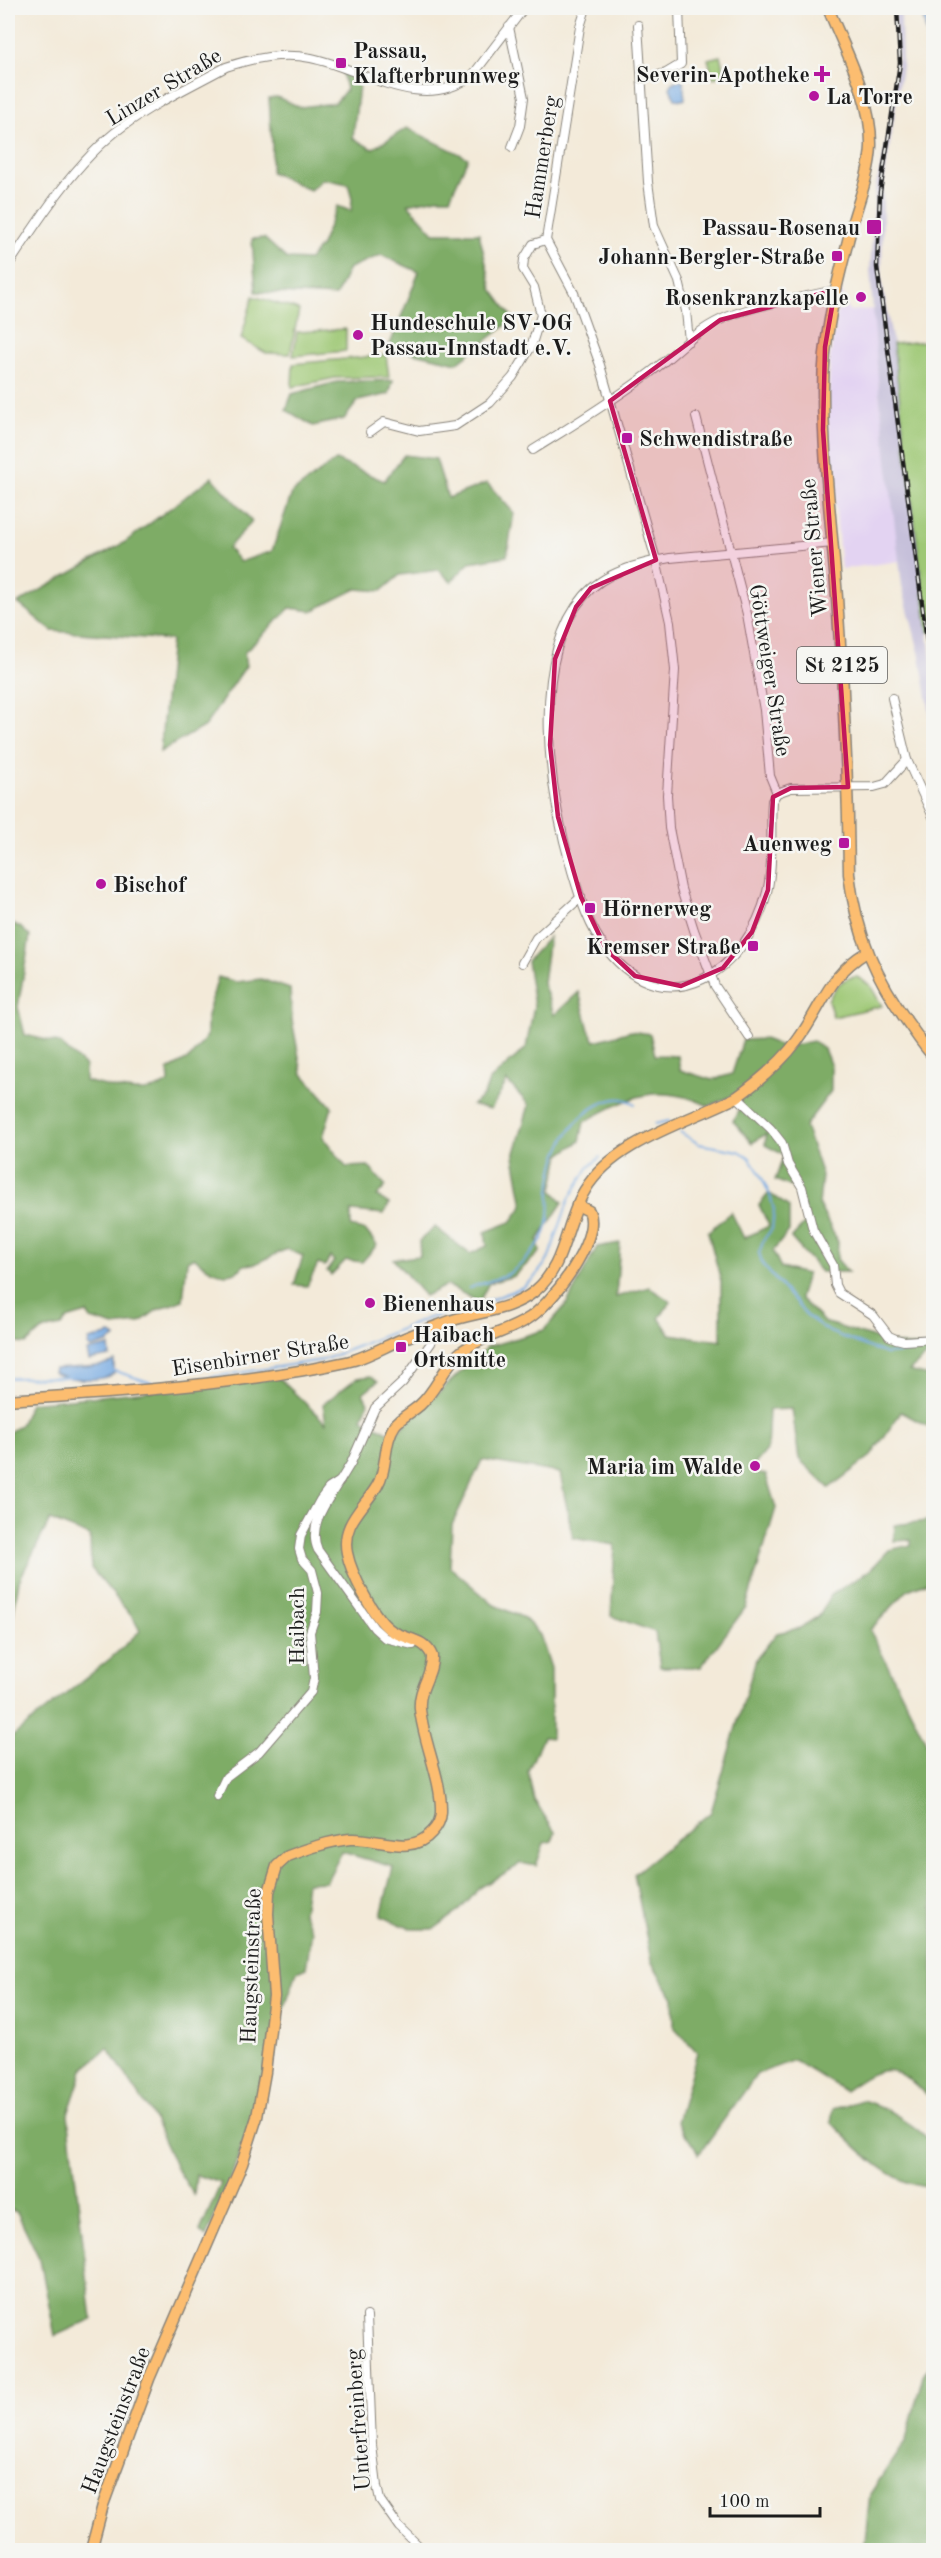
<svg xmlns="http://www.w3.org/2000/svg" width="941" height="2558" font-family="'Old Standard TT',serif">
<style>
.built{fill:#e3d3f2}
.industrial{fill:#c6c0da}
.green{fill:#9ec874;stroke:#5d7248;stroke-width:1.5}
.forest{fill:#7eac66;stroke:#4d6441;stroke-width:1.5}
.water{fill:#75a9e2;stroke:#48627f;stroke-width:1.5}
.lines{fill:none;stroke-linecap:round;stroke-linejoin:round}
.stream{stroke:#75a9e2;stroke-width:2}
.minor-casing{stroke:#88837a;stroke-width:10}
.major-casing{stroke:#88837a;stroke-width:13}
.minor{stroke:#fff;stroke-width:8}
.major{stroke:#fcbd6f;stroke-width:10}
.rail-casing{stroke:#1c1c1c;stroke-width:4.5}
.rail{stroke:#f6f6f2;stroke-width:2;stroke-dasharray:7;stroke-linecap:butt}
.marked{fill:#c2185b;fill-opacity:0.2;stroke:#c2185b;stroke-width:4.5;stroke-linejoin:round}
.poi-dot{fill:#b5179e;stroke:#f6f6f2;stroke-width:2}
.labels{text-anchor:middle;stroke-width:5;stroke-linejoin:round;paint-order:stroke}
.shield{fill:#f6f6f2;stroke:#5d5d5c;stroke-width:1.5}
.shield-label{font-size:21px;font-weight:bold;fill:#1c1c1c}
.poi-label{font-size:22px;font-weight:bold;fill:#1c1c1c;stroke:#f6f6f2;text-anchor:start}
.street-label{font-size:22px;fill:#1c1c1c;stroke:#f6f6f2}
</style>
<rect width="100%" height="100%" fill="#f6f6f2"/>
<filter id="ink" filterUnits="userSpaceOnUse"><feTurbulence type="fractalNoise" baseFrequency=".0167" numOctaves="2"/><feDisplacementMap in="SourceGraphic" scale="12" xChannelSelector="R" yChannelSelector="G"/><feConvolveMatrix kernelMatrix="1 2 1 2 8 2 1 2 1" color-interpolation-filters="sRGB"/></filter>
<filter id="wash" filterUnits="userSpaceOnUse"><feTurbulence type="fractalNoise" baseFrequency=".008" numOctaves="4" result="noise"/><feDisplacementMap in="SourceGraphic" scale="24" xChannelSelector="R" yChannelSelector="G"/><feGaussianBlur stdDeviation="1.35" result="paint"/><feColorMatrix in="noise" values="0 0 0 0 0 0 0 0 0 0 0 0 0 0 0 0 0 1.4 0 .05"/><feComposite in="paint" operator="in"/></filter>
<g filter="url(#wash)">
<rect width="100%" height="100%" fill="#f3ead9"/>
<polygon class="built" points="841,288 849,311 874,309 879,391 900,561 841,569 828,421 830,357"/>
<polygon class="industrial" points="894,8 900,8 901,17 902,66 883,190 882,283 893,344 933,676 933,732 920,656 902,586 879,391 870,270 875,189 889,130 898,56"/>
<g class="green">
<polygon points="720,56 725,74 713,78 708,59"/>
<polygon points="253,296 299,310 290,354 266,353 241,339"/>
<polygon points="346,329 346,351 293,356 297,332"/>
<polygon points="926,341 934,451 934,632 928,632 893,344"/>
<polygon points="386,355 389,377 335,378 292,387 293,364"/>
<path d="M 857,977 L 870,985 L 882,1006 L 833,1017 L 828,1000 C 835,988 841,977 857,977 Z"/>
</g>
<g class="forest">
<polygon points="342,71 360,77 353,138 372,149 407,128 468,158 450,198 437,198 408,204 434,233 479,233 492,289 514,319 457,363 389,347 419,272 381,255 349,268 336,296 256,292 252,239 264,238 287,259 309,260 321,245 337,206 351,211 352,198 348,184 323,179 310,190 271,172 272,146 269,98 277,97 300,107 335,103 346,90"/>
<polygon points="933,339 933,411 929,341"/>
<polygon points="393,380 389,394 358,401 344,419 313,426 286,410 292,394 337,382"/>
<polygon points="404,455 436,459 448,498 487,483 514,513 507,556 470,562 451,582 439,570 400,575 381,591 356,589 312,611 290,608 244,653 246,666 205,726 160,752 171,640 52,631 18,603 125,542 212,477 252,521 228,548 240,562 272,551 292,493 336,460 384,481"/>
<path d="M 8,922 L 20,927 L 30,936 L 18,1007 L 25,1035 L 59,1043 L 85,1066 L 85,1081 C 112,1087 144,1100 169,1082 L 168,1070 L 190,1058 L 207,1036 L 207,1016 L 218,977 L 236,982 L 261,979 L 290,989 L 292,1020 L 302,1073 L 332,1107 L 323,1137 L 346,1167 L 368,1166 L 386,1186 L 377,1196 L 389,1204 L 384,1214 L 351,1211 L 351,1227 L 366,1231 L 377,1245 L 362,1262 L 346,1260 L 331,1275 L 327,1271 L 334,1261 L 330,1257 L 325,1266 L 318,1264 L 307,1286 L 294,1285 L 303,1256 L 287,1249 L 255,1264 L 244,1265 C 230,1283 207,1270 194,1257 L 187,1261 L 183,1300 L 157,1310 L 139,1323 L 114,1326 L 91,1319 L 87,1313 L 67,1319 L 61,1326 L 42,1330 L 26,1344 L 8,1342 Z"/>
<path d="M 549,937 L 543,983 L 554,1015 L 579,992 L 589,1030 L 595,1041 L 631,1031 L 650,1034 L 655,1055 L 678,1056 L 680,1070 L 712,1080 L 732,1074 L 743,1040 L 764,1039 L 784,1047 L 813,1041 L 824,1049 L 831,1066 L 831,1091 L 805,1126 L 822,1175 L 819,1205 L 838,1242 L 837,1259 L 848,1272 L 821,1272 L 791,1238 L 805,1223 L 797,1189 L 775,1180 L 784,1155 L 765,1145 L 766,1134 L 752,1143 L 733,1121 L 741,1106 L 739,1093 L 709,1106 C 658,1082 631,1096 584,1122 L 580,1141 L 560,1155 L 552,1190 L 563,1202 L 538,1240 L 540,1252 L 514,1276 L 489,1283 L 479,1302 L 447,1285 L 425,1296 L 393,1259 L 420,1256 L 419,1241 L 435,1227 L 470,1254 L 487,1246 L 485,1232 L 511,1222 L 523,1206 L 514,1156 L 529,1105 L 507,1081 L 491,1109 L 472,1105 L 484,1095 L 489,1081 L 526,1048 L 534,1006 L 527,961 Z"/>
<polygon points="769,1193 789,1207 789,1231 773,1251 781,1268 807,1274 800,1298 824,1322 881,1340 907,1346 922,1346 933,1351 909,1371 933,1377 933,1429 901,1412 871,1456 829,1488 799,1459 792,1409 769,1410 767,1450 750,1470 766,1475 776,1508 746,1607 701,1667 660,1667 655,1632 611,1616 615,1545 573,1538 560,1473 482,1460 452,1525 450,1567 494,1605 524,1618 540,1635 551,1668 551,1738 543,1737 528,1771 534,1800 555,1832 552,1841 544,1843 536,1866 520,1863 516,1867 481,1887 460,1910 434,1929 411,1929 381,1916 393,1867 342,1852 326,1882 307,1883 303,1913 312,1931 306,1968 297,1972 275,2036 255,2108 231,2177 206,2237 200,2231 221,2183 196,2175 194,2195 175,2166 151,2113 108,2048 83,2070 68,2114 92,2319 55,2336 40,2260 17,2212 8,2209 8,1740 111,1658 140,1631 133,1618 91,1568 90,1536 50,1520 19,1581 8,1645 8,1433 20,1425 30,1403 279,1378 326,1423 323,1404 357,1378 371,1376 378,1381 363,1393 368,1403 362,1419 394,1435 487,1347 544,1330 566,1305 597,1247 620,1243 616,1297 649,1287 671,1302 659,1318 670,1334 721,1341 721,1281 708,1232 731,1212 744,1238 769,1226 759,1205"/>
<path d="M 933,1520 L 933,1580 L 908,1590 L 870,1630 L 933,1756 L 933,2100 C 895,2066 889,2059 845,2091 L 794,2060 L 757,2074 L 699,2154 L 677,2122 L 697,2052 L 674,2027 L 673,1998 L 651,1961 L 634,1874 L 711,1812 L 756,1659 L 777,1633 L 800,1628 L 820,1615 L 831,1595 L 870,1570 L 889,1550 L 911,1545 L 911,1540 L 894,1541 L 895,1525 Z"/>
<path d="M 862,2100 C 890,2108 912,2124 933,2143 L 933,2187 C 894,2188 857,2148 831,2122 L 833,2109 Z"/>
<polygon points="933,2360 933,2550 864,2550 870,2494 906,2440 923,2375"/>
</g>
<g class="water">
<polygon points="921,8 933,8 933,63"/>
<polygon points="678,81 683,81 685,99 683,100 675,99 670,88 673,82"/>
<polygon points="111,1334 116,1337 107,1343 91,1348 88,1346 89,1340"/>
<polygon points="109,1346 110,1356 89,1360 87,1351"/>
<path d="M 114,1361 L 114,1373 C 102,1383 67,1380 53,1372 L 54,1369 L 99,1366 Z"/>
</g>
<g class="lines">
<g class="stream">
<polyline points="655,1124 669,1121"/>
<polyline points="680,1132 699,1144 739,1151 749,1157 759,1172 770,1195 774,1210 772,1229 764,1239 759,1253 763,1265 808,1317 830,1332 886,1354 907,1352 934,1345"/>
<path d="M 469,1288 C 481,1283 497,1280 508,1274 C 522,1266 539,1246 545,1233 C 551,1219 549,1206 550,1192 C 552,1157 568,1120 600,1104 C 614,1098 622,1096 635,1104"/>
<polyline points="112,1370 155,1384"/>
<polyline points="8,1378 74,1377"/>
<polyline points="199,1379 323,1360 429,1318 488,1301 523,1287 534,1278 548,1260 569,1199 588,1168 600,1157"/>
</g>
</g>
</g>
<g filter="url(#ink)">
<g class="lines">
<g class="minor-casing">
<g id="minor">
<polyline points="638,25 648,182 654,226 679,281 686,311 689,341"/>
<polyline points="509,27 524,98 520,126 512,147"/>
<polyline points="643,79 666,73 681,64 679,8"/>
<polyline points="546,240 574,293 600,365 656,560 670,622 675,670 667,795 669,828 681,889 694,930 715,986 749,1037"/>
<path d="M 8,266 C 38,220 77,160 122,127 C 153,104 191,86 226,67 C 253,58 283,52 311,58 C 365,69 419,114 472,76 L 524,8"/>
<polyline points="696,417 747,614 764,710 770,776 777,793"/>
<polyline points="370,432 384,422 419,431 455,426 490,403 513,377 531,347 541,315 534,287 523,269 524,259 533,244 546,240 580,27 586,8"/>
<path d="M 533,450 C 573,425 613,401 651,372 C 674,355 694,332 720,320 C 751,305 801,298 835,290"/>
<path d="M 833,543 L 670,558 C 640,563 604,572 584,596 C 528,661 550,796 572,871 C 580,898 589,928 607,950 C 668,1027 748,970 767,892 C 774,863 770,831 772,801 L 777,793 L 791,788 L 874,787 L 885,784 L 907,760"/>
<polyline points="892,698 907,760 934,819"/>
<polyline points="522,963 536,938 581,897"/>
<polyline points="737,1097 771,1129 782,1143 788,1164 802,1187 813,1230 833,1265 835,1285 839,1293 873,1315 889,1336 896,1339 904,1341 934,1339"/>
<path d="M 339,1482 C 327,1502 307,1526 318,1550 L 374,1628 L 385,1638 L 413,1645 L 415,1640"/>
<polyline points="217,1796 226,1777 259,1752 311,1692 314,1678 310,1632 317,1612 318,1593 312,1570 302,1559 299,1549 301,1535 320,1500 329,1488 340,1481 351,1463 375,1408 403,1382 431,1343 434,1333 432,1328"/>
<polyline points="367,2316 372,2445 377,2486 380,2500 399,2527 423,2550"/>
</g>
</g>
<g class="major-casing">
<g id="major">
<path d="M 828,8 C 845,50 872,99 871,146 C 870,171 860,197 853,221 C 839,276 823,332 823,390 C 823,459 832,529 837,598 C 844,690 848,782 849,874 C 856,934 876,979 911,1027 C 918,1037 925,1048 934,1057"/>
<path d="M 8,1400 C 92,1394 176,1389 260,1377 C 292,1372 323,1368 354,1360 C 370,1355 384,1347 400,1340 C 416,1333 434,1327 450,1321 C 479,1311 511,1311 535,1291 C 566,1266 565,1222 585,1190 C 614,1141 688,1122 737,1097 C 759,1081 781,1063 797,1041 C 823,1006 827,976 867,952"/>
<path d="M 91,2550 L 103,2505 L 149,2379 L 242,2164 L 257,2117 L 265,2072 L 274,1996 L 268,1914 L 269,1892 L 277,1866 L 288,1856 C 307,1849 329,1841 350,1839 C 377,1837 411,1857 432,1832 C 437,1827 441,1819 441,1812 C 442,1780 423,1741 420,1709 C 418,1688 433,1675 432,1656 C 425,1638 406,1640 392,1631 C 374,1620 351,1573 347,1553 C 341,1524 363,1509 377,1486 C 388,1468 383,1442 395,1425 C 401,1417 412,1412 420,1405 C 438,1389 445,1362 465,1349 C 483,1336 507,1332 526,1320 C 550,1307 602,1239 589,1211 L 577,1205"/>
</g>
</g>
<use href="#minor" class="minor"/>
<use href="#major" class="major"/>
<g class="rail-casing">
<polyline id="rail" points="897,8 900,63 880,192 877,267 934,693"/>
</g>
<use href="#rail" class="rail"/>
</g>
</g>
<path class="marked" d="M 835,290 L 825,347 L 823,430 L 848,787 L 791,788 L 773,797 L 768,890 L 752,932 L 723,968 L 681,986 L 635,976 L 606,949 L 581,897 L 558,817 L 550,745 L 555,659 L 576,607 L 591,588 L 656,560 L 610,401 L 720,320 Z"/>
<g class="poi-dot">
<rect x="335" y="57" width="12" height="12" rx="3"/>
<path d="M819 65h6v6h6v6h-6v6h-6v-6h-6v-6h6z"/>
<circle cx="814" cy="96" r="6"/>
<rect x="866" y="219" width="16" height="16" rx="3"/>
<rect x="831" y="250" width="12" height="12" rx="3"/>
<circle cx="861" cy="297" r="6"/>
<circle cx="358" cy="335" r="6"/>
<rect x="621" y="432" width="12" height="12" rx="3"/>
<rect x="838" y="837" width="12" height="12" rx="3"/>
<circle cx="101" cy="884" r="6"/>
<rect x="584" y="902" width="12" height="12" rx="3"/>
<rect x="747" y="940" width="12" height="12" rx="3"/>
<circle cx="370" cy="1303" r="6"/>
<rect x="395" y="1341" width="12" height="12" rx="3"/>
<circle cx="755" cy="1466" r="6"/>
</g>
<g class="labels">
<rect class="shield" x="797" y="647" width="90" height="36" rx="4.5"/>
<g class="shield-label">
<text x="842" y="672">St 2125</text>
</g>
<g class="poi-label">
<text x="353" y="58">Passau,<tspan x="353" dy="25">Klafterbrunnweg</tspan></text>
<text x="810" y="82" text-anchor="end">Severin-Apotheke</text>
<text x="826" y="104">La Torre</text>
<text x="860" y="235" text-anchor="end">Passau-Rosenau</text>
<text x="825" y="264" text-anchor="end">Johann-Bergler-Straße</text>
<text x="849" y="305" text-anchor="end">Rosenkranzkapelle</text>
<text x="370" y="330">Hundeschule SV-OG<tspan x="370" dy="25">Passau-Innstadt e.V.</tspan></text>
<text x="639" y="446">Schwendistraße</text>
<text x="832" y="851" text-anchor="end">Auenweg</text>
<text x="113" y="892">Bischof</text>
<text x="602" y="916">Hörnerweg</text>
<text x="741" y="954" text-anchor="end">Kremser Straße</text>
<text x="382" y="1311">Bienenhaus</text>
<text x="413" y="1342">Haibach<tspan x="413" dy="25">Ortsmitte</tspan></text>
<text x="743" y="1474" text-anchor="end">Maria im Walde</text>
</g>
<g class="street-label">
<text transform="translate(163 86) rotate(-31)" y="8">Linzer Straße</text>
<text transform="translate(541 157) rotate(-81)" y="8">Hammerberg</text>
<text transform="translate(813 548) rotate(-95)" y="8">Wiener Straße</text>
<text transform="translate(771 670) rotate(81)" y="8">Göttweiger Straße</text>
<text transform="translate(260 1354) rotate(-9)" y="8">Eisenbirner Straße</text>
<text transform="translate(296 1626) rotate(-90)" y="8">Haibach</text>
<text transform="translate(250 1966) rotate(-88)" y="8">Haugsteinstraße</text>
<text transform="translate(115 2420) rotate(-69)" y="8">Haugsteinstraße</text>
<text transform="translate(357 2420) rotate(-94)" y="8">Unterfreinberg</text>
</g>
</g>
<rect width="941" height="2558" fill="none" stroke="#f6f6f2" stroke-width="30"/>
<path d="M710 2507v9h110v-9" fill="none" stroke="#1c1c1c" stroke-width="3"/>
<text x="719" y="2507" font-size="18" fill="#1c1c1c" stroke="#f6f6f2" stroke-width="4.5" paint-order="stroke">100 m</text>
</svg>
